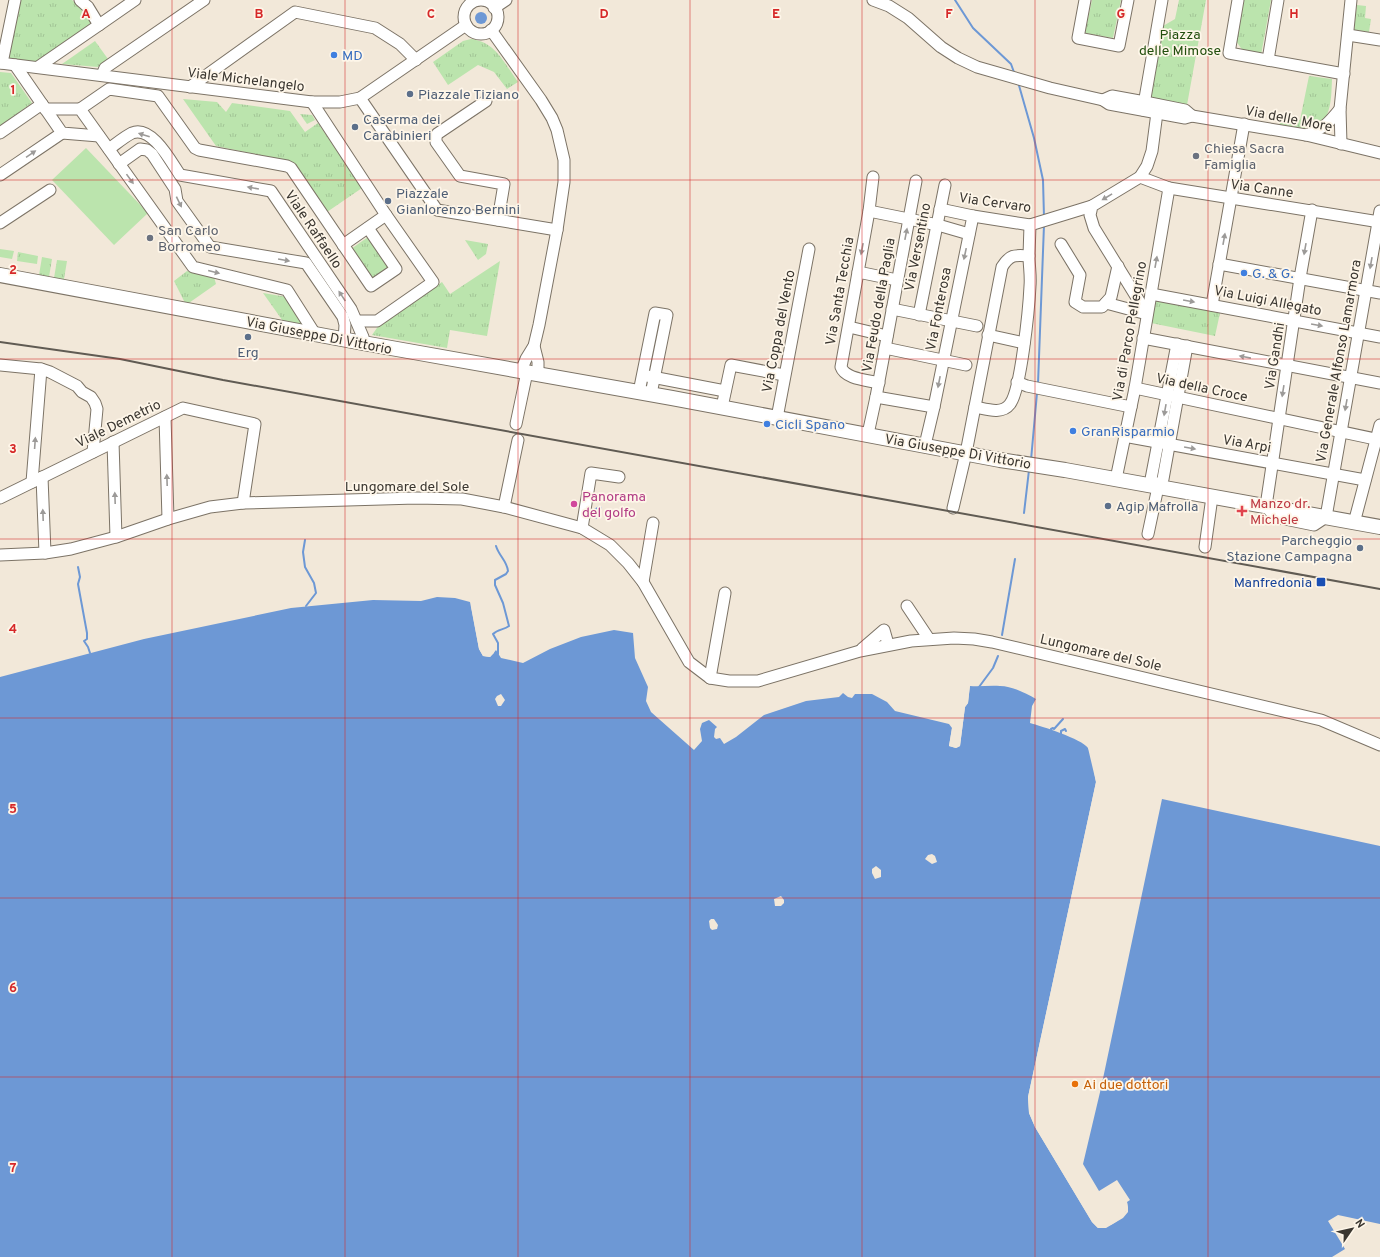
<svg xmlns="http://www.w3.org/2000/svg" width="1380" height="1257" font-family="Overpass,sans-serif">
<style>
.grass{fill:url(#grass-tufts)}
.garden{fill:#bbe4ad}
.water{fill:#6d98d5}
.pier{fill:#f2e8d9}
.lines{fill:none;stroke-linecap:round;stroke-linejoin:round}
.stream{stroke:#6d98d5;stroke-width:2}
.minor-casing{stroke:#7c7366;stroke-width:13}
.major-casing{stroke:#7c7366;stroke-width:16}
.minor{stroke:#fff;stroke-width:11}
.major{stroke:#fff;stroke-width:14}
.rail{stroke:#605b53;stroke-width:2}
.oneway{fill:#9c9a98}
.grid{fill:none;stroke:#d62828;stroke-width:1;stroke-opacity:0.55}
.shop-dot{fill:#3f7fe0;stroke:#fef6e9;stroke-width:1.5}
.service-dot{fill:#5c6f8a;stroke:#fef6e9;stroke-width:1.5}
.worship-dot{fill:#6b7280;stroke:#fef6e9;stroke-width:1.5}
.hotel-dot{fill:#d1479c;stroke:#fef6e9;stroke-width:1.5}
.health-dot{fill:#e0444e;stroke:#fef6e9;stroke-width:1.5}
.transit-dot{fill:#1a4fb4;stroke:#fef6e9;stroke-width:1.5}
.food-dot{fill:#e8710a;stroke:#fef6e9;stroke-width:1.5}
.labels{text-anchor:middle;stroke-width:3.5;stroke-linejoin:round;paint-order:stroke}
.park-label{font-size:14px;fill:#224f0e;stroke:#fef6e9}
.shop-label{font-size:14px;fill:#366cbe;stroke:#fef6e9;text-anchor:start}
.street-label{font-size:14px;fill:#3a3630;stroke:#fef6e9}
.service-label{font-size:14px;fill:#4e5e75;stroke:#fef6e9;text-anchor:start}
.worship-label{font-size:14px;fill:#5b616d;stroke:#fef6e9;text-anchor:start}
.hotel-label{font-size:14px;fill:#b23c85;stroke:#fef6e9;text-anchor:start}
.health-label{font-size:14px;fill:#be3a42;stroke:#fef6e9;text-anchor:start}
.transit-label{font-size:14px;fill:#164399;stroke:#fef6e9;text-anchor:end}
.food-label{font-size:14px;fill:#c56008;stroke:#fef6e9;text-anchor:start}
.grid-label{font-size:13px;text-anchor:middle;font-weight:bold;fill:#d62828;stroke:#fef6e9;stroke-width:3.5;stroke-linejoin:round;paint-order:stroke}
</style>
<defs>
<pattern id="grass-tufts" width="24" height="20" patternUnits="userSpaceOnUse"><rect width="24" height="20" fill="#bbe4ad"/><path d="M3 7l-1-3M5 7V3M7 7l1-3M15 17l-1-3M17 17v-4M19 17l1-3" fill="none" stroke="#a2c495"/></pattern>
</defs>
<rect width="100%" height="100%" fill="#f2e8d9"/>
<g class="grass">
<polygon points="20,0 72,0 83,9 93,23 35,64 7,60"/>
<polygon points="1092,0 1121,0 1113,38 1085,33"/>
<polygon points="1179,0 1206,0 1187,105 1151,98 1163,26 1175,19"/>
<polygon points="1244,0 1271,0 1261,55 1243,51 1236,41"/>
<polygon points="1357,5 1366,6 1365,18 1371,19 1369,32 1354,30"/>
<path d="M 471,39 C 496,42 504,63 518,82 L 507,89 L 494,72 L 478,65 L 448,85 L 433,62 L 463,41 Z"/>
<polygon points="95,41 108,59 98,67 62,64"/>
<polygon points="0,72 11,73 32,103 0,126"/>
<path d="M 1309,76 L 1332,79 C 1331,101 1332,130 1302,129 C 1295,128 1287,126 1280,125 L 1278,116 L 1300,120 Z"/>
<polygon points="183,99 217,102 226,112 232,103 290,111 305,132 318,123 362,188 327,212 289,161 216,146"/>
<polygon points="300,114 312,115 315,120 307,124"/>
<polygon points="368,237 389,267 371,279 351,249"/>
<polygon points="465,240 488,244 486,254 478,260"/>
<polygon points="0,249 14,251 12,259 0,257"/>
<polygon points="18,252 38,256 37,264 17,261"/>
<polygon points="42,257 52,259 49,277 39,275"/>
<polygon points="57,260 67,261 64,279 54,278"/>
<polygon points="500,261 487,336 450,330 447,348 372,335 379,325 442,282 450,294"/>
<polygon points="187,271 214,277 216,284 186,305 174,281"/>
<polygon points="263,293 287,297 308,329 285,324"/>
<polygon points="1156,299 1220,313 1215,336 1151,323"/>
</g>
<polygon class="garden" points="86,148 148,213 114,245 52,180"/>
<g class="water">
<circle cx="481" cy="18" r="6"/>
<polygon points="599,506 602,507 599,516 596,519 595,517 594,509"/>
<path d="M 437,597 L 455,598 L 470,602 L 479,649 L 483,656 L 490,657 L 496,650 L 501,658 L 523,663 L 550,649 L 581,637 L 614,630 L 633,633 L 635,658 L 648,687 L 646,701 L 651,712 L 694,750 L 702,741 L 700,729 L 702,723 L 709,720 L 717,727 L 715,729 L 714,737 L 716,739 L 720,738 L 724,744 L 736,737 L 764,715 L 806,701 L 839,697 L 843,693 L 848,697 L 852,698 L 855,694 L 872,694 L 887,702 L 895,711 L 949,724 L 952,728 L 949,746 L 956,748 L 960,746 L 965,707 L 968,703 L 970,686 C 980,687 990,685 1000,686 C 1012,686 1025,693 1036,699 L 1032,706 L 1030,723 C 1041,726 1082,739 1088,748 C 1093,755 1094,773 1096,782 L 1028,1097 L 1029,1113 L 1035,1127 L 1092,1222 L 1098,1228 C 1112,1227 1122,1219 1128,1208 L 1127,1202 L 1130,1200 L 1117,1180 L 1099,1191 L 1083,1164 L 1101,1088 L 1162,799 L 1380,846 L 1380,1224 L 1338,1215 L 1328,1221 L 1345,1249 L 1332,1257 L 0,1257 L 0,677 L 144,639 L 291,608 L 373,600 L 421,601 Z"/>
</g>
<g class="pier">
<polygon points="471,606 473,607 481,648 484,654 489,655 495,648 494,653 490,657 483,656 479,649"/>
<polygon points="970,684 968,703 965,707 960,746 956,748 949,746 952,728 954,728 951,744 956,746 958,745 963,707 966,703 968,686"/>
<polygon points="501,694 505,700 501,706 498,706 495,699 497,696"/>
<polygon points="1090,747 1098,782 1030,1097 1031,1112 1036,1126 1093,1220 1099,1226 1105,1226 1121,1216 1126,1211 1125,1202 1127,1202 1128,1208 1128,1212 1123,1218 1106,1228 1098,1228 1092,1222 1035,1127 1029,1113 1028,1097 1096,782 1088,748"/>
<polygon points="932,854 935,856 937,862 932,864 925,859 928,855"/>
<polygon points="876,866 881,870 881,877 875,879 872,873 872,869"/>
<polygon points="781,896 784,900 784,903 781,906 775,906 774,899"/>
<polygon points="711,919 714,919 718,925 717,929 712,930 710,928 709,921"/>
</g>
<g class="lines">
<g class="stream">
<polyline points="955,0 973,28 1011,64 1015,75"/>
<polyline points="1018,82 1034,138 1043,180 1044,217"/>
<polyline points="1038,384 1044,225"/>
<polyline points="1031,460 1037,393"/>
<polyline points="1024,513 1029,470"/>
<polyline points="305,540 303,552 305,567 314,583 316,593 306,606"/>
<path d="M 496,546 C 499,556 507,561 508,571 L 506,574 L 495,580 L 495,585 L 503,603 L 509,626 C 504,630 498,629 493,634 L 498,643 L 498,654"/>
<polyline points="78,567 80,577 78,584 87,633 87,639 84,641 88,647 90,653"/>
<polyline points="1002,635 1015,559"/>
<polyline points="979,687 993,668 998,656"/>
<polyline points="1051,729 1053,728 1054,729 1063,719"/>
<polyline points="1061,734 1061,731 1065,729 1066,731"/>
</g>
<g class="minor-casing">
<g id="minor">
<polyline points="80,0 88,7 99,25 135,0"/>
<polyline points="873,0 889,6 908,18 941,47 958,58 977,67 1050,88 1103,100 1109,104 1185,118 1192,116 1306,135 1380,153"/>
<polyline points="1085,0 1078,38 1119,46 1128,0"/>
<polyline points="1238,0 1229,53 1344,74"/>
<circle cx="481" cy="17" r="17"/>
<polyline points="494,8 506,0"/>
<polyline points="491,30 541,100 552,118 557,130 564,160 564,182 557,230 539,325 534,346 526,359 521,371"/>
<polyline points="1348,35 1380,40"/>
<polyline points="1268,60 1278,0"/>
<polyline points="0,63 312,102 340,102 360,98 466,25"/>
<polyline points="2,63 15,0"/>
<polyline points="15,65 62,133 99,136"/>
<polyline points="38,67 99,25"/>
<polyline points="102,75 105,68 204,0"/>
<polyline points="190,87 295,12 375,28 400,44 416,60"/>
<polyline points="360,98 437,210 557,230"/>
<polyline points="1103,100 1112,96 1145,102 1185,110 1192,116"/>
<polyline points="486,101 437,134 436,138 436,142 460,176 504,184 498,220"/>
<polyline points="312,102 386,215 433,282 377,321 357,321"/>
<polyline points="45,109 80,109 193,267 287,290 315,334"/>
<polyline points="80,109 109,89 158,96 195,148 199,150 287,166 291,168 371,286 396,269 368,228"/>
<polyline points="1143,110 1162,0"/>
<polyline points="0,133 42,104"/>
<path d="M 1306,135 C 1324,128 1328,124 1340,109"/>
<polyline points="1341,144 1340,109 1351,0"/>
<path d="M 109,149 C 116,144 124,137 132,133 C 152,125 171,162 180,175 L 271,191 L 351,309 L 363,337 L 363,343"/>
<polyline points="119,164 140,149 147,150 152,154 175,189 177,201 210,247 306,263 343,317 345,325 344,340"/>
<polyline points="0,175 62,133"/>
<path d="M 873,177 L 869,211 L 841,367 C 845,379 867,380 879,383"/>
<polyline points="1140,177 1169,188 1380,222"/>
<polyline points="940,209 973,216 1030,225 1092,206"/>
<polyline points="1312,210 1300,278 1266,506 1275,517 1314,525 1326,517 1380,211"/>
<polyline points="869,211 938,225 969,234"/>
<polyline points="0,223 50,190"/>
<polyline points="1061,244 1080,275 1075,302 1083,307 1102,307 1111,297 1118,266"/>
<polyline points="343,245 386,215"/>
<polyline points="1219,264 1380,293"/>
<polyline points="858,272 897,280"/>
<polyline points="1151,294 1380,337"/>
<polyline points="1106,303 1147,314"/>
<polyline points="1212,305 1244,124"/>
<polyline points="892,309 977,326"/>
<polyline points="1147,314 1094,228 1090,215 1092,206 1140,177 1147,166 1152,151 1158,105"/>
<polyline points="919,315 945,185"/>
<polyline points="849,327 887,336"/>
<polyline points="988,335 1024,343"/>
<polyline points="1143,338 1380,383"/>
<polyline points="534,346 538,362 538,374"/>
<polyline points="885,348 966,365"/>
<polyline points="0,365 41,369 50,372 77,386 82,392 91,397 95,403 97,409 93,452"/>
<polyline points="647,376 725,391"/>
<polyline points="1017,382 1027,386 1131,407"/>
<polyline points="1135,388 1380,440"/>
<polyline points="639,392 655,313 667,315 651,394"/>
<polyline points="876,397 934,407"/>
<polyline points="722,407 731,365 784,375"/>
<path d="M 975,407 C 986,409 1002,415 1010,404 C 1021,390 1029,307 1030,286 C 1031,276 1029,266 1029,256"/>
<polyline points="165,417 168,519"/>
<polyline points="777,418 809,249"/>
<polyline points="516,424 527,372"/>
<polyline points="868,434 876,397 916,181"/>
<polyline points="1124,436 1365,480"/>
<polyline points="113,442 116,537"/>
<polyline points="925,445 934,407 973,216"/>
<polyline points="42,477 45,553"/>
<polyline points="1116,479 1135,388 1169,188"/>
<polyline points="32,482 41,369"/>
<polyline points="1158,487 1151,479 1177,344"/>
<polyline points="0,498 183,408 255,424 243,503"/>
<polyline points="504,507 518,440"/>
<path d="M 953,508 L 966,453 L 1002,267 C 1010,254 1015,255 1029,256 L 1030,225"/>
<polyline points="1354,523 1380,425"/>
<polyline points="582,528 591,473 619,477"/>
<polyline points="1148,534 1158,487 1163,479 1187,346"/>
<polyline points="1205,547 1212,497"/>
<polyline points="0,555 45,553 71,549 116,537 168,519 210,507 243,503 416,498 462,499 504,507 582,528 610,545 628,563 643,582 689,662 710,678 729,681 758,681 860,651 911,641 954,638 974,639 992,642 1321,720 1380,745"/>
<polyline points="643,582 653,523"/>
<polyline points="907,606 929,639"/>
<polyline points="862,649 884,630 888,644"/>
<polyline points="710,678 725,593"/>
</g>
</g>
<g class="major-casing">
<polyline id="major" points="0,275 363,343 672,398 1000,460 1065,470 1380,527"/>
</g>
<use href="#minor" class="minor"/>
<use href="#major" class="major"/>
<polyline class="rail" points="0,342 120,359 223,380 1380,589"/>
</g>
<defs><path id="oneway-solid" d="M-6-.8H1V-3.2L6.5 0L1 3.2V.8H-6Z"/></defs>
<g class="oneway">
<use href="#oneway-solid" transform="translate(144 135) rotate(-162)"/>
<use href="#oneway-solid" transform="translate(31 154) rotate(-34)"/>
<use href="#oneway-solid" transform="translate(130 179) rotate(54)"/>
<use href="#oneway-solid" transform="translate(253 188) rotate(-170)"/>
<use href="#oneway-solid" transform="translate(1107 197) rotate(149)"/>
<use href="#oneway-solid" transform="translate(179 202) rotate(64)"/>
<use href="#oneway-solid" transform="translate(906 234) rotate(-79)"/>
<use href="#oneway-solid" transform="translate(1224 239) rotate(-80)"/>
<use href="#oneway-solid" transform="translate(862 249) rotate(101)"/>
<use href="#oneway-solid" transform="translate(1305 249) rotate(100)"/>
<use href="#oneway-solid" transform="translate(965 254) rotate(102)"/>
<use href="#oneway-solid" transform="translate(284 260) rotate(10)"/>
<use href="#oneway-solid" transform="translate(1156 262) rotate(-80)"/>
<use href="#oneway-solid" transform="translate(1371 263) rotate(100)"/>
<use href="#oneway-solid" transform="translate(214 272) rotate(14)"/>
<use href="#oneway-solid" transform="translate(342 296) rotate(-124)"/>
<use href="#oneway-solid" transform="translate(1189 301) rotate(10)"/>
<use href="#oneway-solid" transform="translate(1317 325) rotate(10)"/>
<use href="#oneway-solid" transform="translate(1245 357) rotate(-169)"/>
<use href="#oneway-solid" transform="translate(939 382) rotate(101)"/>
<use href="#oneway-solid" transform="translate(1283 391) rotate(99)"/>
<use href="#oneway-solid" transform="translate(1346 405) rotate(100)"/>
<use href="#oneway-solid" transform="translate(1165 410) rotate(100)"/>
<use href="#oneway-solid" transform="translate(35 443) rotate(-86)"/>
<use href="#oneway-solid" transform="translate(1190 448) rotate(10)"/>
<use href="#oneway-solid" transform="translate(167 480) rotate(-92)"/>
<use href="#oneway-solid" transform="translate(115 498) rotate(-92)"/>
<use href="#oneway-solid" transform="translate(43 515) rotate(-92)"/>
</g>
<path class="grid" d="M 172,0 L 172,1257M 345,0 L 345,1257M 518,0 L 518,1257M 690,0 L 690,1257M 862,0 L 862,1257M 1035,0 L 1035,1257M 1208,0 L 1208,1257M 0,180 L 1380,180M 0,359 L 1380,359M 0,539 L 1380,539M 0,718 L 1380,718M 0,898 L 1380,898M 0,1077 L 1380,1077"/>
<g class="shop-dot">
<circle cx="334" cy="55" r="4"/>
<circle cx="1244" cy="273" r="4"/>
<circle cx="767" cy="424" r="4"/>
<circle cx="1073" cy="431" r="4"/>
</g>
<g class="service-dot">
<circle cx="410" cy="94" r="4"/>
<circle cx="355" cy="127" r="4"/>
<circle cx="388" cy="201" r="4"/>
<circle cx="248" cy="337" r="4"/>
<circle cx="1108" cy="506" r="4"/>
<circle cx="1360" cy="548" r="4"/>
</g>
<g class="worship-dot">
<circle cx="1196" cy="156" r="4"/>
<circle cx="150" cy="238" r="4"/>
</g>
<circle class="hotel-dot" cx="574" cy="504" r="4"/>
<path class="health-dot" d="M1240 505h4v4h4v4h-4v4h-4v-4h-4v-4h4z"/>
<rect class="transit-dot" x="1316" y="577" width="10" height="10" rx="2"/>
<circle class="food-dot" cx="1075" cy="1084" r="4"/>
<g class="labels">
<g class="park-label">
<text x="1180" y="39">Piazza<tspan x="1180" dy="16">delle Mimose</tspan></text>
</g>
<g class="shop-label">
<text x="342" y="60">MD</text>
<text x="1252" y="278">G. &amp; G.</text>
<text x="775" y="429">Cicli Spano</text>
<text x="1081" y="436">GranRisparmio</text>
</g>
<g class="street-label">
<text transform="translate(246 79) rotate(7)" y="5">Viale Michelangelo</text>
<text transform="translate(1289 118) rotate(11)" y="5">Via delle More</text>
<text transform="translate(1262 188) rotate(8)" y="5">Via Canne</text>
<text transform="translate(995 202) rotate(8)" y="5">Via Cervaro</text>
<text transform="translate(314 229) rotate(56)" y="5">Viale Raffaello</text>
<text transform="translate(917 247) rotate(-79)" y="5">Via Versentino</text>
<text transform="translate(839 291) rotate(-80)" y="5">Via Santa Tecchia</text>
<text transform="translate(1268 300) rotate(11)" y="5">Via Luigi Allegato</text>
<text transform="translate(878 305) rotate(-80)" y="5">Via Feudo della Paglia</text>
<text transform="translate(938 309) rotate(-79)" y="5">Via Fonterosa</text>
<text transform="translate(778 331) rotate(-79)" y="5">Via Coppa del Vento</text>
<text transform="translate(1129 331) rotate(-80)" y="5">Via di Parco Pellegrino</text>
<text transform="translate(319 335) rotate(11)" y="5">Via Giuseppe Di Vittorio</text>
<text transform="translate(1274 356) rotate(-81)" y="5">Via Gandhi</text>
<text transform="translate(1338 361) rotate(-80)" y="5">Via Generale Alfonso Lamarmora</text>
<text transform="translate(1202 387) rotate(12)" y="5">Via della Croce</text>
<text transform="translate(118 423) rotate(-26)" y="5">Viale Demetrio</text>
<text transform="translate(1247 443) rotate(10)" y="5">Via Arpi</text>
<text transform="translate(958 451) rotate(10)" y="5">Via Giuseppe Di Vittorio</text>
<text x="407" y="491">Lungomare del Sole</text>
<text transform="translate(1101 652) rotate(13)" y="5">Lungomare del Sole</text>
</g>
<g class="service-label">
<text x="418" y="99">Piazzale Tiziano</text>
<text x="363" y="124">Caserma dei<tspan x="363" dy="16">Carabinieri</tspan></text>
<text x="396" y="198">Piazzale<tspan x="396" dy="16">Gianlorenzo Bernini</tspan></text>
<text x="248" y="357" text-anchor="middle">Erg</text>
<text x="1116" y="511">Agip Mafrolla</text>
<text x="1352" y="545" text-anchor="end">Parcheggio<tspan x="1352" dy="16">Stazione Campagna</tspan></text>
</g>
<g class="worship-label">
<text x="1204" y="153">Chiesa Sacra<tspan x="1204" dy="16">Famiglia</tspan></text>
<text x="158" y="235">San Carlo<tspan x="158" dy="16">Borromeo</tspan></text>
</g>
<g class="hotel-label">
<text x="582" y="501">Panorama<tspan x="582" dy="16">del golfo</tspan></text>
</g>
<g class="health-label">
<text x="1250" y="508">Manzo dr.<tspan x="1250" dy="16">Michele</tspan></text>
</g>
<g class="transit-label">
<text x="1312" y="587">Manfredonia</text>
</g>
<g class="food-label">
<text x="1083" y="1089">Ai due dottori</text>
</g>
</g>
<g class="grid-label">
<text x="86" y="18">A</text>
<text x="259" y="18">B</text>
<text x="431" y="18">C</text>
<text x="604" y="18">D</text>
<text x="776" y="18">E</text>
<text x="949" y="18">F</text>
<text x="1121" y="18">G</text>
<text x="1294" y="18">H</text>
<text x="13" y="94">1</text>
<text x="13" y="274">2</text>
<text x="13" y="453">3</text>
<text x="13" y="633">4</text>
<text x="13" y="813">5</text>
<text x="13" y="992">6</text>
<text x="13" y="1172">7</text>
</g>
<g transform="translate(1352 1229) rotate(56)" stroke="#fef6e9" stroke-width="3" paint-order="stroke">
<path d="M0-3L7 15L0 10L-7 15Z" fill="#3a3630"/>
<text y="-6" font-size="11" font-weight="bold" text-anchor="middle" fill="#3a3630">N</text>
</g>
</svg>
